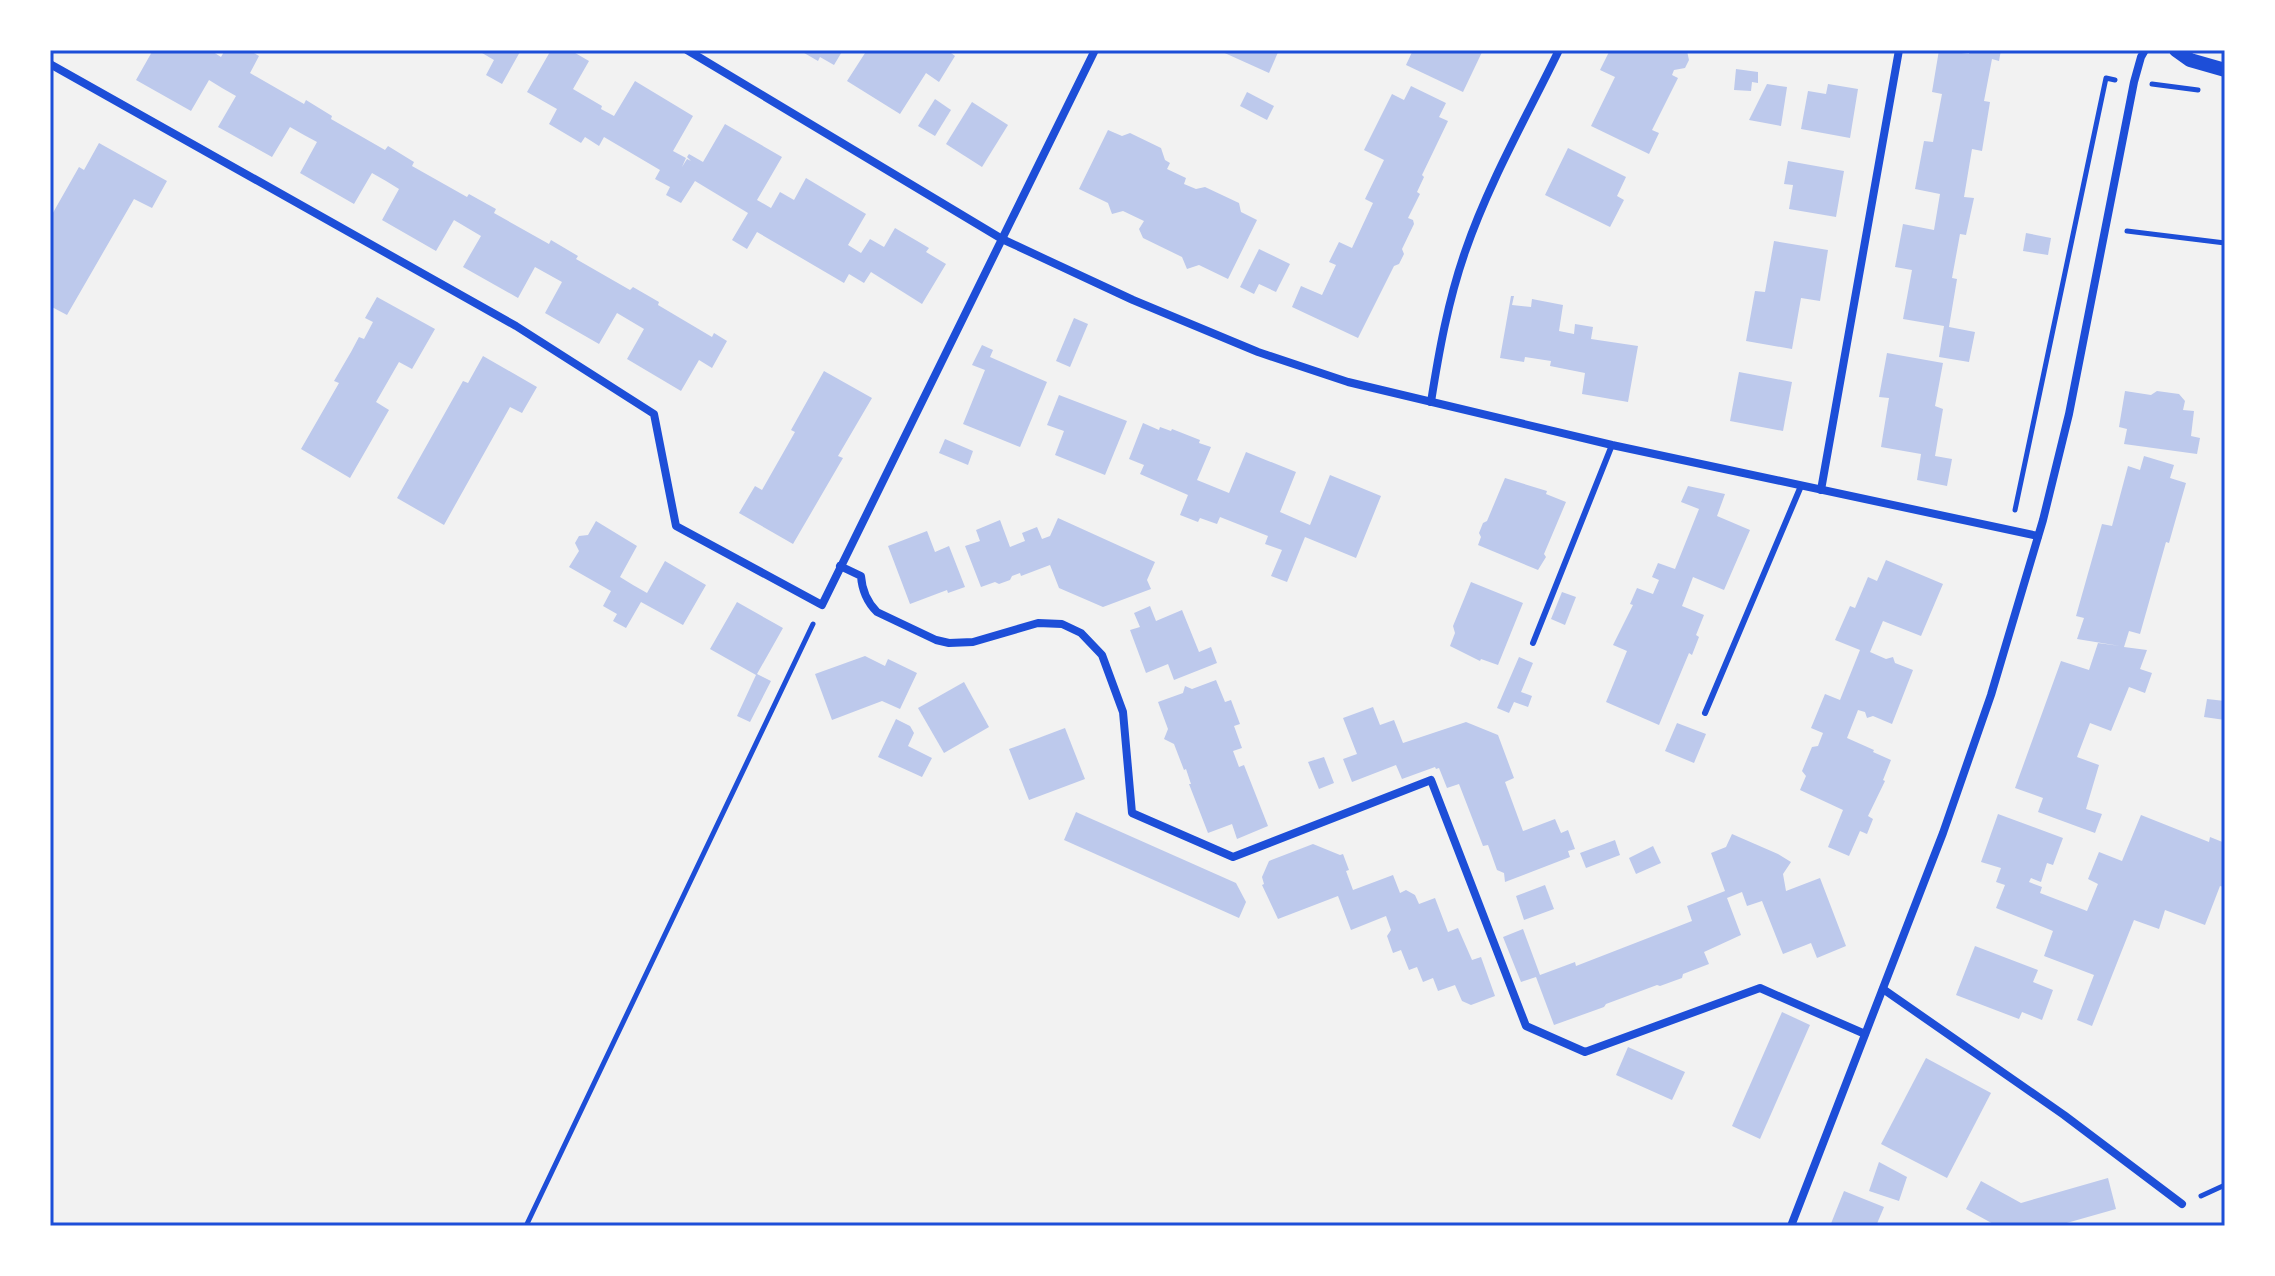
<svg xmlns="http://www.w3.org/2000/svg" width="2275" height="1276" font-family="'Fira Sans Condensed',sans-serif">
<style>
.building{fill:#bdc9ec}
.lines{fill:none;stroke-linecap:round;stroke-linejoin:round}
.path{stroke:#1d4ed8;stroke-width:5}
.service{stroke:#1d4ed8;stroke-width:6}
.minor{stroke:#1d4ed8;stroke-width:8}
.tertiary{stroke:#1d4ed8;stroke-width:14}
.neatline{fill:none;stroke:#1d4ed8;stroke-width:3}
</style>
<rect width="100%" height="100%" fill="#f2f2f2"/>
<g class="building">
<polygon points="153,50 210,50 221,57 225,50 249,50 259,56 250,73 304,104 306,100 332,116 331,119 385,150 388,146 414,162 412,166 467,197 469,194 496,209 494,213 549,244 551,240 578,256 576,259 630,290 633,287 659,302 658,305 712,337 714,333 727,341 712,368 699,360 681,391 627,359 644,329 617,313 599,344 545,313 562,282 535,267 518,298 463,267 481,236 454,220 436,251 382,220 399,189 386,181 372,173 354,204 300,173 317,142 304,135 290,127 272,157 218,127 236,96 222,88 209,80 191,111 136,80"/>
<polygon points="477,50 521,50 502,84 486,75 494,60"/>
<polygon points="551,50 570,50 589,61 573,89 602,106 601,109 614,116 635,81 693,116 673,151 686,158 682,167 687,159 691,161 687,157 689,154 703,162 725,124 782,157 757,200 771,208 780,192 794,200 806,178 866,214 848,245 861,253 870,239 884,247 895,228 929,248 926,252 946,264 922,304 871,272 864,283 849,274 844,283 757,232 747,249 732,240 748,213 695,181 681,203 666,195 670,187 655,179 660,170 604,137 599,146 585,137 581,143 549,124 557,109 527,92"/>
<polygon points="799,50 843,50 834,65 820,57 818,61"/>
<polygon points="867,50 933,50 938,53 941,50 947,50 955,56 939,82 926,73 900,114 847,81"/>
<polygon points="1218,50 1279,50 1269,73"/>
<polygon points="1413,50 1483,50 1463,92 1406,65"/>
<polygon points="1610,50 1687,51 1689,60 1685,68 1674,70 1672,75 1678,78 1652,130 1659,133 1649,154 1591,126 1615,77 1600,70"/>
<polygon points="1939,50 1969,54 1970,50 2001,50 1999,61 1992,59 1984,101 1990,102 1982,151 1972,149 1964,197 1974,198 1966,235 1960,234 1952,278 1957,279 1949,327 1975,332 1969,362 1939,357 1944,326 1903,319 1912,270 1895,267 1903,224 1934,230 1940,194 1915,189 1924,141 1933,142 1942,94 1932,92"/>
<polygon points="1736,69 1758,72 1758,83 1752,82 1751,91 1734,90"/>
<polygon points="1767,84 1787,87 1781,126 1749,120"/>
<polygon points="1828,84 1858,89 1850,138 1801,129 1808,91 1826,94"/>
<polygon points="1411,86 1446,103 1439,117 1448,121 1422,175 1424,177 1417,192 1420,194 1408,218 1413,220 1414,224 1402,249 1404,254 1399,264 1394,266 1358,338 1292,307 1301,286 1322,295 1336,265 1329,262 1339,242 1352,248 1373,203 1365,199 1384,160 1364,150 1392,94 1404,100"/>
<polygon points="1247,92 1274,106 1267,120 1240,106"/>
<polygon points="935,99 951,110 935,136 918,126"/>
<polygon points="972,102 1008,125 982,167 946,144"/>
<polygon points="1108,130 1122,136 1130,133 1161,148 1165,160 1170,163 1167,169 1186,178 1184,184 1196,189 1205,187 1239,203 1241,212 1257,220 1228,279 1199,265 1187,269 1182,257 1143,238 1139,229 1144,221 1123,211 1112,214 1108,203 1079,189"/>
<polygon points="99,143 167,181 152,208 134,199 67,315 50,306 50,218 79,167 84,170"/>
<polygon points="1568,148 1626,177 1617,196 1624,200 1610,227 1545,195"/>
<polygon points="1788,161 1844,171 1836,217 1789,209 1793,185 1784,184"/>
<polygon points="2026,233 2051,238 2048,255 2023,251"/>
<polygon points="1774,241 1828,250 1820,301 1801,298 1792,349 1746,341 1755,291 1765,292"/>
<polygon points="1259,249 1290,264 1276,292 1259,284 1254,294 1240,287"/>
<polygon points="1511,296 1514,296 1512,305 1531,307 1532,299 1563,305 1559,331 1574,334 1575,324 1593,327 1591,339 1638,346 1628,402 1582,394 1585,373 1550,366 1551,361 1525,357 1524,362 1500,358"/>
<polygon points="377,297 435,329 412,369 399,362 376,402 389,410 350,478 301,449 339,383 334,381 351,352 359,337 364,339 373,322 365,318"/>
<polygon points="1074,318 1088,324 1070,367 1056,361"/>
<polygon points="982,345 993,350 990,357 1047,382 1020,447 963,424 985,370 972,365"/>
<polygon points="1887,353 1943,363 1935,406 1943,409 1935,456 1952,459 1947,486 1917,480 1921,454 1881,447 1889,398 1879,397"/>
<polygon points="483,356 537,387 522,413 510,407 444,525 397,498 463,381 468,383"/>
<polygon points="824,371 872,398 838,456 843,458 793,544 739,513 755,486 762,490 795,432 791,430"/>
<polygon points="1739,372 1792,382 1783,431 1730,421"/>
<polygon points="2125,391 2151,395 2157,391 2179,394 2185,401 2183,410 2194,411 2191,436 2200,438 2197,454 2124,444 2127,429 2119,427"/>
<polygon points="1059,395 1127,421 1105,475 1055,455 1064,431 1047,425"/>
<polygon points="1143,423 1159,430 1160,427 1171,431 1172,429 1200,440 1199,443 1211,447 1197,480 1229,493 1246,452 1296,472 1280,512 1310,525 1330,475 1381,496 1356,558 1305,537 1287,582 1271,576 1282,550 1265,544 1268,536 1220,517 1217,524 1200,518 1198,522 1180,515 1188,495 1140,474 1144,465 1129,459"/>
<polygon points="945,439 973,451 968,465 939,453"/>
<polygon points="2144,456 2174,465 2170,478 2186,483 2169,543 2166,542 2140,634 2129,631 2124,647 2147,650 2140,669 2152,673 2145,693 2129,687 2111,731 2090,723 2077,757 2099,765 2086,809 2102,814 2095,833 2038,812 2043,798 2015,788 2061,661 2089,670 2098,643 2120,646 2077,639 2084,618 2076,616 2102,524 2112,526 2128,466 2140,470"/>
<polygon points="1505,478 1547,491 1546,494 1566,502 1544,554 1546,557 1538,570 1478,545 1481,537 1479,533 1483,523 1487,521"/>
<polygon points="1688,486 1725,494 1717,516 1750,530 1724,590 1693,577 1682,606 1704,615 1696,635 1699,637 1692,655 1689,653 1659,725 1606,702 1627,651 1613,645 1633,605 1630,604 1637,588 1653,594 1659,580 1652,577 1658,563 1675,569 1699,509 1681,502"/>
<polygon points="1058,518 1155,562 1147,580 1151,589 1103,607 1059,588 1050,565 1021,576 1020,573 1012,576 1010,580 999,584 995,582 981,587 965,546 980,541 976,530 1000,520 1010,547 1025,541 1022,533 1037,527 1042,539 1050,536"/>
<polygon points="596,521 637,546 620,577 633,585 647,593 665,561 706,585 683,625 641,602 626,628 613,621 617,614 603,606 611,591 569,567 579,551 575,543 579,536 588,535"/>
<polygon points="927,531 935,552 949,546 965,587 948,593 947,590 910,604 888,546"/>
<polygon points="1886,560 1943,584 1921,636 1883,621 1870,652 1886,659 1893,657 1895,663 1913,670 1892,724 1873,716 1867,718 1865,712 1858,710 1847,738 1874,750 1873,752 1891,760 1883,780 1885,781 1868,816 1873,819 1867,834 1860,831 1849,856 1828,847 1843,810 1800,790 1806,776 1802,771 1812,747 1818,746 1823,733 1811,728 1825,694 1840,700 1860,650 1835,640 1850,606 1855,608 1868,577 1877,581"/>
<polygon points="1471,582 1523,603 1498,665 1481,659 1480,661 1450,646 1455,633 1453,626"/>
<polygon points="1562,592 1576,597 1565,625 1551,619"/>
<polygon points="737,602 783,628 757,674 771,681 750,722 737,716 756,675 710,649"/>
<polygon points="1150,606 1156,621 1182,610 1199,652 1211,647 1217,663 1174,680 1168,664 1146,673 1130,630 1140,627 1134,613"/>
<polygon points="865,656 885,666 888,659 917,673 900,709 882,701 832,720 815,674"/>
<polygon points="1519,657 1533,663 1521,692 1532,696 1528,707 1514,702 1509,713 1497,708"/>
<polygon points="1216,680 1225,702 1231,700 1240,724 1234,726 1242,748 1233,751 1239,767 1244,765 1268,826 1237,839 1232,824 1208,833 1189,784 1191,784 1186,769 1184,770 1174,744 1164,739 1168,729 1158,702 1183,693 1185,686 1192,689"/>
<polygon points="964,682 989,727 944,753 918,708"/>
<polygon points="2207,699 2225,701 2225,720 2204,717"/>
<polygon points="1373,707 1380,725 1394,720 1403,743 1466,722 1498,735 1514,778 1505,782 1523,831 1555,819 1561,833 1568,830 1575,849 1568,851 1570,857 1505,882 1504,873 1497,870 1488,845 1483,846 1459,784 1447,788 1439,768 1436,769 1435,767 1402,779 1396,765 1352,782 1343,759 1357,754 1343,718"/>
<polygon points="896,719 910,726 914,733 908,746 932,758 922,777 878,757"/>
<polygon points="1677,723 1706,734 1694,763 1665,751"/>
<polygon points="1065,728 1085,779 1029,800 1009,749"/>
<polygon points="1324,757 1334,783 1319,789 1308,762"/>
<polygon points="1076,812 1236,883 1246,902 1239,918 1064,840"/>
<polygon points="1998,814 2063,838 2053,865 2047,863 2041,882 2031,878 2029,882 2042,887 2040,893 2087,911 2098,884 2088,879 2099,852 2122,861 2141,815 2209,842 2210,837 2225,843 2225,884 2224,887 2220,886 2205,925 2165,910 2159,929 2134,920 2092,1026 2077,1020 2094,975 2044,956 2053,931 1996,908 2005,885 1996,882 2001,868 1981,862"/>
<polygon points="1732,834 1778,854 1791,862 1783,874 1786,891 1820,878 1846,946 1817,958 1811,943 1783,954 1762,901 1747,906 1742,892 1727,898 1741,935 1704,952 1709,964 1683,974 1682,978 1660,986 1657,985 1606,1004 1604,1007 1554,1025 1536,977 1521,982 1503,937 1523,929 1540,975 1575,962 1576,966 1692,921 1687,906 1725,891 1711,853 1726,847"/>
<polygon points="1615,840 1620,855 1586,868 1580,853"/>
<polygon points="1313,844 1340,855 1343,854 1349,870 1346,871 1353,890 1393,875 1400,893 1406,890 1415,895 1419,904 1435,898 1448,932 1458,928 1472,960 1481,957 1495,996 1471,1005 1462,1001 1455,985 1438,991 1433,978 1423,982 1417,967 1409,970 1401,950 1393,953 1387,936 1391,930 1386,916 1351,930 1338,896 1278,919 1262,885 1264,884 1262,877 1269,861"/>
<polygon points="1653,846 1661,863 1636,874 1629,858"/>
<polygon points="1545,885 1554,909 1524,920 1516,896"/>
<polygon points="1975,946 2038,970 2033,982 2053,990 2042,1020 2022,1012 2019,1019 1956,995"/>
<polygon points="1782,1012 1810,1025 1760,1139 1732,1126"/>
<polygon points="1628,1047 1685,1072 1672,1100 1616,1075"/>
<polygon points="1926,1058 1991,1093 1947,1178 1881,1144"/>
<polygon points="1879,1162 1907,1177 1899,1201 1869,1191"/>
<polygon points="2108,1178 2116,1209 2056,1226 1997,1226 1966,1209 1981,1181 2021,1203"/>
<polygon points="1844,1191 1884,1207 1876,1226 1830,1226"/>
</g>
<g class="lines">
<g class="path">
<polyline points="2152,84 2198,90"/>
<polyline points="2127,231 2225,243"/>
<polyline points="2015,510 2106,78 2115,80"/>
<polyline points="2201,1196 2225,1185"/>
<polyline points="526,1226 813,624"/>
</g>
<g class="service">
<polyline points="1533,643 1612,445"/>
<polyline points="1705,713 1801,486"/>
</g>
<g class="minor">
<polyline points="687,50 1002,239 1133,300 1258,352 1348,382 1612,445 2038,536"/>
<polyline points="50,64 516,326 654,414 676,526 822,605 1095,50"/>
<path d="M 1431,402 C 1439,351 1448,301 1465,252 C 1489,182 1527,116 1559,50"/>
<polyline points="1821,490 1899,50"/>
<path d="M 840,566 L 861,576 C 862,591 867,602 877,612 L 936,640 L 949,643 L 973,642 L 1038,623 L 1062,624 L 1081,633 L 1102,655 L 1123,712 L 1132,813 L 1233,857 L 1431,780 L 1526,1026 L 1585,1052 L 1760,988 L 1865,1034"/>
<polyline points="1883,989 2064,1115 2182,1204"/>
<polyline points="1791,1226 1943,833 1991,695 2043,520 2069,414 2134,82 2141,57 2145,50"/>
</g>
<polyline class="tertiary" points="2176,50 2190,60 2225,70"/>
</g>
<rect width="2275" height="1276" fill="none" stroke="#ffffff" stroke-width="104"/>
<rect x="52" y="52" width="2171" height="1172" class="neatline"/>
</svg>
